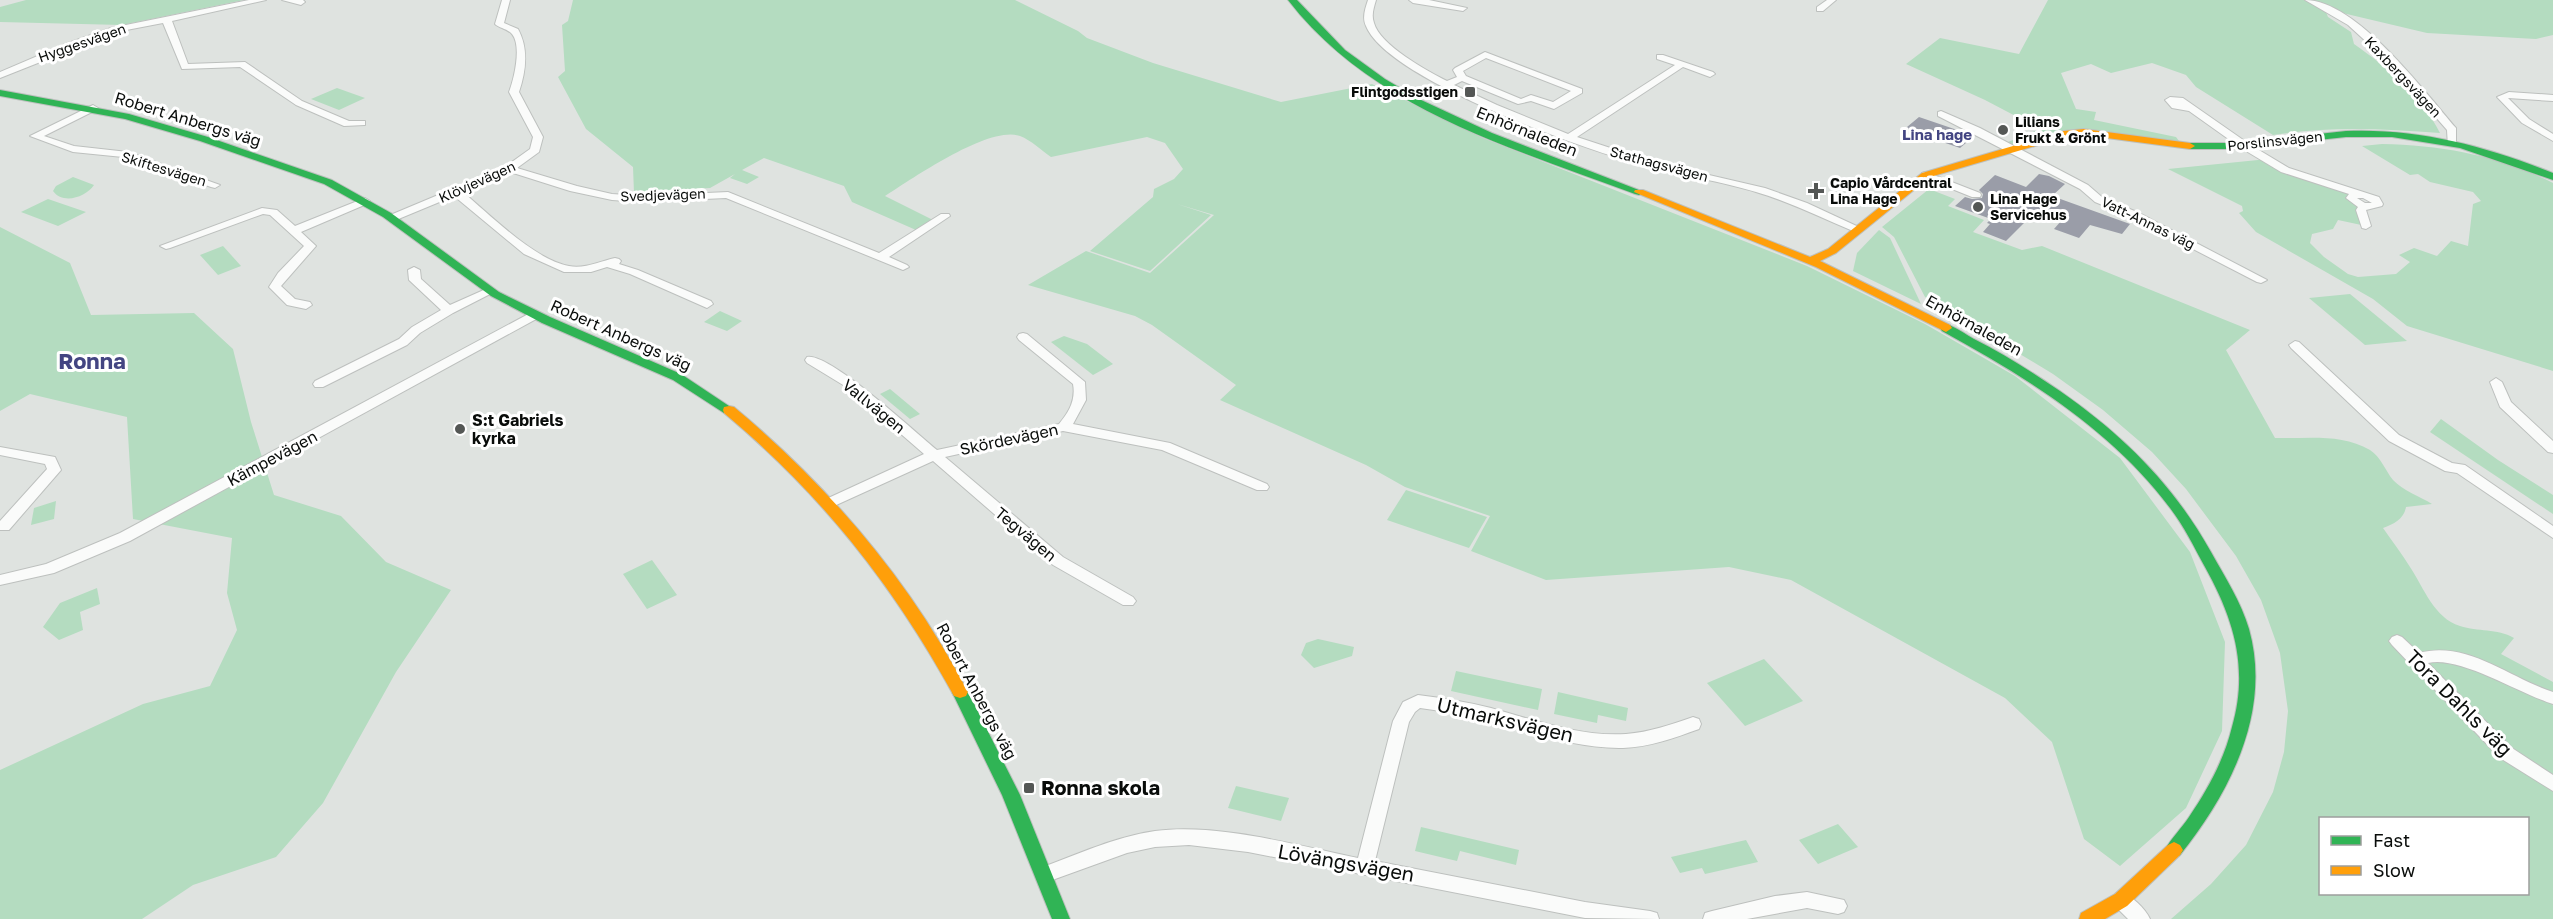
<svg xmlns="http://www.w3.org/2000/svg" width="2553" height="919" font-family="'Golos Text',sans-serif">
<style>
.green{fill:#b4dcc0;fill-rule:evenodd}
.building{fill:#9a9da8}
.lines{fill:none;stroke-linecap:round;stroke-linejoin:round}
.street-casing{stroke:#bdc0be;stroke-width:2}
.fast-casing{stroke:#bdc0be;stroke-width:2}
.slow-casing{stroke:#bdc0be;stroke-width:2}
.street{fill:#fafbfa;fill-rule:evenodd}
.fast{fill:#30b455;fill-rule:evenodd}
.slow{fill:#ff9f0a;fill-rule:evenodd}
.poi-dot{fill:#545755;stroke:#fff;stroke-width:2}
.labels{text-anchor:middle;stroke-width:6;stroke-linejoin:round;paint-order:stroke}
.far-street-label{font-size:14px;fill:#090c0a;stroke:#fff}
.far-poi-label{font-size:14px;font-weight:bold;fill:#090c0a;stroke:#fff;text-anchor:start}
.far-neighbourhood-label{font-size:15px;font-weight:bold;fill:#434582;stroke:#fff}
.street-label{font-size:16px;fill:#090c0a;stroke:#fff}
.poi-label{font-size:16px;font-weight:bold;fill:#090c0a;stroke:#fff;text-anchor:start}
.near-street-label{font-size:20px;fill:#090c0a;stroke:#fff}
.near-poi-label{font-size:20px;font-weight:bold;fill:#090c0a;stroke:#fff;text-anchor:start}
.district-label{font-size:22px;font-weight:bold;fill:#434582;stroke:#fff}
</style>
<rect width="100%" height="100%" fill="#dfe3e0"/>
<g class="green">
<polygon points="26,0 244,0 122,25 0,22 0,7"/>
<path d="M 573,0 L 1015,0 L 1078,31 L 1087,38 L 1153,63 L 1281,102 L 1372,84 L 1483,138 L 1807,266 L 1925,324 L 2015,376 L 2120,458 L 2190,552 L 2225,642 L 2222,731 L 2186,808 L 2120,866 L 2084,839 L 2052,742 L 2005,698 L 1791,580 L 1729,567 L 1546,580 L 1471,551 L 1490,516 L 1405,487 L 1366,465 L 1220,400 L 1236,385 L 1152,325 L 1135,316 L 1028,285 L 1086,251 L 1150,273 L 1214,215 L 1177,204 L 1211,215 L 1150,271 L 1090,251 L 1153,197 L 1154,189 L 1174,179 L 1183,169 L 1165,143 L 1147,137 L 1051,157 C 1042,151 1031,140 1020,136 C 989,125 912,179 885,196 L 933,220 L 916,230 L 852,202 L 844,186 L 764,158 L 742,170 L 759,177 L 747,184 L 730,178 L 735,174 L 710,188 L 634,193 L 633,167 L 586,129 L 558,77 L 565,71 L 562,25 L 568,21 Z"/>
<path d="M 2048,0 L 2553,0 L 2553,35 L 2536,39 L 2427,33 L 2334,11 L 2326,12 L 2328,17 L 2351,32 L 2354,44 C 2388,68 2421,95 2440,133 C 2384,129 2330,126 2273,135 L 2196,87 L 2186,75 L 2152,63 L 2111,73 L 2091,64 L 2061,73 L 2076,109 L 2096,112 L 2094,120 L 2176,137 L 2182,145 L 2084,132 L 2013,150 L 2003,144 L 2040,129 L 1985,100 L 1906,64 L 1940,38 L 2019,54 Z"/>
<polygon points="337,88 365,98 339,110 311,99"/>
<path d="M 2382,144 C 2442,145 2500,156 2553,183 L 2553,371 L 2407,326 L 2373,299 L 2256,232 L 2239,213 L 2243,211 L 2242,206 L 2168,169 L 2268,159 L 2276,165 L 2342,187 L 2364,206 L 2366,226 L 2338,220 L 2333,229 L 2312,234 L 2310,243 L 2324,257 L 2348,274 L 2358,277 L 2396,274 L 2410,262 L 2399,255 L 2414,248 L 2437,256 L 2451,241 L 2468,246 L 2473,204 L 2481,201 L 2473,192 L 2430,182 L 2418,174 L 2410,175 L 2362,146 Z"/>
<path d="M 73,177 L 94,185 C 86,197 63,205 53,191 L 56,186 Z"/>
<path d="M 1929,189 L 1955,199 L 1948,206 L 1984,220 L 1973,232 L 2022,250 L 2042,246 L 2250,330 L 2226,350 L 2275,438 C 2307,439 2341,433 2370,450 C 2381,457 2385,470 2393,480 C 2402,490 2421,497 2432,504 L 2406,507 C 2404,519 2394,524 2383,528 C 2392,541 2402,554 2410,567 C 2424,588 2434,618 2460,626 C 2478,632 2497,628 2514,638 L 2501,654 L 2553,682 L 2553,698 L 2549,698 L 2553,706 L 2553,919 L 2171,919 L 2211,884 L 2246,845 L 2273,792 L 2284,752 L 2288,711 L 2280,653 L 2261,600 L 2236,556 L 2186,489 L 2152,452 L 2103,410 L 2053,374 L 1925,297 L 1894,237 L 1882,227 ZM 2320,818 L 2528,818 L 2528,894 L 2320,894 Z"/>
<polygon points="48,199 86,212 58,226 21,212"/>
<polygon points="0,227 70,263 91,315 194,313 233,349 251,422 274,495 341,516 386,562 451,590 396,672 323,803 276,857 193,885 142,919 0,919 0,770 143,704 210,686 237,630 227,593 232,538 133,519 127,417 30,394 0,411"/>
<polygon points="1879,230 1890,238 1921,304 1853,271 1857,253"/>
<polygon points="223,246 241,266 218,275 200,255"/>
<polygon points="2350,294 2407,341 2365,345 2309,298"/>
<polygon points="720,311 742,321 727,331 704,322"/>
<polygon points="1064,336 1087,344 1113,364 1093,375 1051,342"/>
<polygon points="890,389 920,414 910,419 880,394"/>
<polygon points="2441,419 2498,460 2553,495 2553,514 2430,432"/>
<polygon points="1406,490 1487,517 1469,548 1387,520"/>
<polygon points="56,501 54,519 31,525 34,508"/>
<polygon points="652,560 677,595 647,609 623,574"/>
<polygon points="97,588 100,604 80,612 83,630 59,640 43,627 60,603"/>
<polygon points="1318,639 1354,647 1352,656 1314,668 1301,655 1306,643"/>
<polygon points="1764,659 1803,701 1745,726 1707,683"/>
<polygon points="1456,671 1542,689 1538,710 1451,691"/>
<polygon points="1558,692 1628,708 1626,721 1598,715 1597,723 1554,714"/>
<polygon points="1236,786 1289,798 1281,821 1228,808"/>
<polygon points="1838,824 1858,847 1818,864 1799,840"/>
<polygon points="1421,827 1519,850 1516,865 1460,851 1457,861 1415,851"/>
<polygon points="1746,840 1758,862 1705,874 1702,868 1680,873 1671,857"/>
</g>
<g class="building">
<polygon points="1919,117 1966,133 1973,137 1960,148 1922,135 1919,138 1901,132"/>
<polygon points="2039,174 2049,176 2065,184 2052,196 2130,224 2122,234 2090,225 2079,238 2054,229 2061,221 2035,212 2006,241 1983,232 1990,224 1987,223 1991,219 1955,206 1965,197 1972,199 1982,198 1983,194 1979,190 1995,175 2026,187"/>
</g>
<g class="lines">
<g class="street-casing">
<g id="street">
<polygon points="249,0 266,0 172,21 188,64 245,62 302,101 349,121 365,121 365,125 344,126 296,105 240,67 182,69 163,23 116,32 0,78 0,72 68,43 111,28"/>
<polygon points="282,0 303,0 305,2 301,5"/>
<path d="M 502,0 L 510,0 L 504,23 L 518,29 C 529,49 526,71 519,92 L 543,137 L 539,152 L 517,168 L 577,186 L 612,194 L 641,196 L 728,192 L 879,253 L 941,214 L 949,214 L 950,216 L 889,257 L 907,265 L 909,267 L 903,270 L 726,198 L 641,202 L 612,200 L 570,191 L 510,172 L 463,192 C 490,215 535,260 569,266 C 585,269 601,261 615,258 L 619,259 L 621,261 L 619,264 L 638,270 L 711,301 L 713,304 L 707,308 L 630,274 L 607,267 L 591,272 L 564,272 L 524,254 L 454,196 L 396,220 L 388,220 L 388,216 L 505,167 L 530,149 L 533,137 L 509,92 C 514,79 522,46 512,34 C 508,29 499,28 495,24 Z"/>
<path d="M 1368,0 L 1376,0 C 1374,7 1371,15 1374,23 C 1380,45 1427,71 1447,81 L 1457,77 L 1453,70 L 1455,68 L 1485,52 L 1582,89 L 1582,93 L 1554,109 L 1531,101 L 1518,104 L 1462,81 L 1454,85 L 1497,105 L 1568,134 L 1675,65 L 1657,59 L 1657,55 L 1663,55 L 1713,72 L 1715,74 L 1710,77 L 1683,67 L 1577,137 L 1653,162 L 1765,188 L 1807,203 L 1863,229 L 1857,232 L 1853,231 C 1821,218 1790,202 1756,192 C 1720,181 1683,176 1646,166 C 1588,151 1388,80 1366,26 C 1362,18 1365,9 1368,0 ZM 1486,58 L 1571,91 L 1553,102 L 1531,95 L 1521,99 L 1466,76 L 1463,71 Z"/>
<polygon points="1409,0 1429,0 1467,8 1463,11 1413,3"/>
<polygon points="1827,0 1836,0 1823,11 1817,11 1817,7"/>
<path d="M 2305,0 C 2356,0 2424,91 2456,128 L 2456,146 L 2448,146 L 2447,130 L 2384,58 L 2348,25 Z"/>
<polygon points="2509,92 2553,95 2553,101 2508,98 2529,119 2553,134 2553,141 2522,123 2497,97"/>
<path d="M 2170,97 L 2183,98 L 2249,144 L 2289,168 L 2379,197 L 2383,204 L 2382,206 L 2366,210 L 2371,226 L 2366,229 L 2362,228 L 2356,210 L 2358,207 L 2346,198 L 2349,194 L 2281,172 L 2241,148 L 2189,111 L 2172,108 L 2165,100 ZM 2357,198 L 2363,198 L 2372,203 L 2365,203 Z"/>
<polygon points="93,105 98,108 96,110 44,136 74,146 128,152 220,185 215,188 211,187 123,157 73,152 30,136"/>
<polygon points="1941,111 1980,128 2088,185 2103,198 2137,212 2267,280 2261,283 2257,282 2129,216 2095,202 2080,189 1938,116 1938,112"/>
<polygon points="1926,172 1980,193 1981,195 1980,197 1972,197 1922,177 1922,173"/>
<polygon points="365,198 370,201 369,203 301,232 316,246 281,286 295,299 310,302 312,305 306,309 287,305 269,287 278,273 304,246 270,215 263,214 170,248 166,249 160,246 262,208 277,210 295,226"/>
<polygon points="414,267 420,270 421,279 450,305 486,289 494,289 496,291 453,313 420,333 407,345 323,387 315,387 313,384 315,381 399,339 412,327 441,310 409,280 408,270"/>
<polygon points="534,311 538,312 540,315 538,318 130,541 54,573 0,585 0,575 46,564 120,533"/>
<path d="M 1023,333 L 1027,334 L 1085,382 L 1086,400 L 1073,424 L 1170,443 L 1267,484 L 1269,487 L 1267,490 L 1257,490 L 1162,450 L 1063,431 L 945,457 L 1063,557 L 1133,597 L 1136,601 L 1133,605 L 1123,605 L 1053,565 L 933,461 L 834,506 L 824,506 L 822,503 L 824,500 L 924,454 L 848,388 L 807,363 L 805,360 L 807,357 C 829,352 916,433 937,450 L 1059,424 C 1069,412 1076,400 1073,384 L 1019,340 L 1017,337 L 1019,334 Z"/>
<polygon points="2295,341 2299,342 2399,435 2452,463 2465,465 2553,526 2553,538 2457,473 2445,471 2389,441 2291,348 2289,345"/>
<polygon points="2496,378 2502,382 2511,402 2553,441 2553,453 2548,452 2500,407 2490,382"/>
<polygon points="0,447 55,457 61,470 9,530 0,530 0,521 47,469 45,464 0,455"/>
<path d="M 2397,635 L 2402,637 L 2419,653 C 2467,640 2509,678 2553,692 L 2553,704 C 2520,694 2459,655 2428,663 L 2512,748 L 2553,775 L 2553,791 L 2500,758 L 2392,645 L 2389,641 L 2392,637 Z"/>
<path d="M 1418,695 C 1443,698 1467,702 1491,708 C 1534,720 1581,737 1626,734 C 1650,732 1670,725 1693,717 L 1699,719 L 1701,724 L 1699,729 C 1674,738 1650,747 1623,748 C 1577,749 1532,732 1488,721 C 1466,715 1443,711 1420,708 L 1415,712 L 1409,722 L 1375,861 L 1585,902 L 1650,911 L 1657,913 L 1659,919 L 1585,918 L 1248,852 L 1189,845 L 1155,847 L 1127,853 L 1044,883 L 1038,881 L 1035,875 L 1038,869 C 1076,855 1114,837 1155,831 C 1219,823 1295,845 1358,858 L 1393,721 L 1403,702 Z"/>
<polygon points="1807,892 1844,900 1847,906 1844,912 1838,914 1807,908 1747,919 1703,919 1705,913 1712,911 1775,896"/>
<path d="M 2121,892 C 2132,896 2145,908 2150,919 L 2128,919 L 2115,906 L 2112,900 L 2115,894 Z"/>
</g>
</g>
<g class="fast-casing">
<g id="fast">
<path d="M 1288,0 L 1297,0 L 1345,50 L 1385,79 L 1419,99 L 1492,133 L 1644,192 L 1639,195 L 1635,194 C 1512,148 1372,109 1288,0 Z"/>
<polygon points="0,90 129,114 208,137 332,180 391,213 499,292 550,317 681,374 735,410 734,413 724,413 673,380 542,323 491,296 383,217 324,184 200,141 125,119 0,96"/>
<path d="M 2346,131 C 2418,128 2486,146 2553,173 L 2553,180 L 2460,148 L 2392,137 L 2346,137 L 2235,149 L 2190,149 L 2185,146 L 2190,143 L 2235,143 Z"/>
<path d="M 1946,324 C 1956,327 1965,334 1974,339 C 2004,354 2032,372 2060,391 C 2123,435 2173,484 2211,552 C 2225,577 2241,602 2249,629 C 2272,711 2230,793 2180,855 L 2174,858 L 2168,855 L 2165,850 C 2171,838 2182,828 2189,817 C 2208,789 2224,760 2232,727 C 2249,668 2234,619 2205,567 C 2194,547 2184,526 2170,508 C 2112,430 2026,377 1942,331 L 1940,328 Z"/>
<polygon points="960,686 966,688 1020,795 1070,919 1052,919 1002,795 952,692 954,688"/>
</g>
</g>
<g class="slow-casing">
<g id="slow">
<polygon points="2084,129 2190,143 2195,146 2190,149 2084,135 2069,136 1930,177 1836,253 1820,261 1950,325 1952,328 1946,332 1816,267 1634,192 1635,190 1643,190 1810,257 1828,249 1922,173 2064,131"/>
<path d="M 729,406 L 734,407 C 830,487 910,581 968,692 L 966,696 L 960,698 L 954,696 C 893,585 822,495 724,413 L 723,410 L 724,407 Z"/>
<polygon points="2174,842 2180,845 2183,850 2180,855 2127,906 2105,919 2079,919 2081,913 2115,894 2168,845"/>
</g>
</g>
<use href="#street" class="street"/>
<use href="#fast" class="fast"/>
<use href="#slow" class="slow"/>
</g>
<g class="poi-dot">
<rect x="1464" y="86" width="12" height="12" rx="3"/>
<circle cx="2003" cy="130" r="6"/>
<path d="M1813 182h6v6h6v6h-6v6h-6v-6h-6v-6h6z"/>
<circle cx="1978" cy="207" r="6"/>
<circle cx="460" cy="429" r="6"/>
<rect x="1023" y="782" width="12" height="12" rx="3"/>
</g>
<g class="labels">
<g class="far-street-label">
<text transform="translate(82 43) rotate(-19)" y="5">Hyggesvägen</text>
<text transform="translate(2403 77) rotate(47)" y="5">Kaxbergsvägen</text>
<text transform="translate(2275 141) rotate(-6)" y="5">Porslinsvägen</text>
<text transform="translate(1659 164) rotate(15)" y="5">Stathagsvägen</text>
<text transform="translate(164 169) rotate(17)" y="5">Skiftesvägen</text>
<text transform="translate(477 182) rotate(-24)" y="5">Klövjevägen</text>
<text transform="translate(663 195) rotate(-2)" y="5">Svedjevägen</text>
<text transform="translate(2148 223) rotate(26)" y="5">Vatt-Annas väg</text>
</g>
<g class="far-poi-label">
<text x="1458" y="97" text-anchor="end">Flintgodsstigen</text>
<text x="2015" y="127">Lilians<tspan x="2015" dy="16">Frukt &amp; Grönt</tspan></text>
<text x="1830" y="188">Capio Vårdcentral<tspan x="1830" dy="16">Lina Hage</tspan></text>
<text x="1990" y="204">Lina Hage<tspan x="1990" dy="16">Servicehus</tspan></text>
</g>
<g class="far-neighbourhood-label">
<text x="1937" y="140">Lina hage</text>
</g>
<g class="street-label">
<text transform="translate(188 119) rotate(17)" y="6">Robert Anbergs väg</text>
<text transform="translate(1527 131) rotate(22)" y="6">Enhörnaleden</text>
<text transform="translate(1974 325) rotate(29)" y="6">Enhörnaleden</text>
<text transform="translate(621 335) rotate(24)" y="6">Robert Anbergs väg</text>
<text transform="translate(874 406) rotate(39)" y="6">Vallvägen</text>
<text transform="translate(1009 439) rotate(-12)" y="6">Skördevägen</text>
<text transform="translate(272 458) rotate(-28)" y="6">Kämpevägen</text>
<text transform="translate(1026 534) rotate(40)" y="6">Tegvägen</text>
<text transform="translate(977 691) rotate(62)" y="6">Robert Anbergs väg</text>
</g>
<g class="poi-label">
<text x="472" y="426">S:t Gabriels<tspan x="472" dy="18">kyrka</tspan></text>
</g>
<g class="near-street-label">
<text transform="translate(2459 703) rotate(45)" y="7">Tora Dahls väg</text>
<text transform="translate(1505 720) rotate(13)" y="7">Utmarksvägen</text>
<text transform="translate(1346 863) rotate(10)" y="7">Lövängsvägen</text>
</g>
<g class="near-poi-label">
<text x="1041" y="795">Ronna skola</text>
</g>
<g class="district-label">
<text x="92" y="369">Ronna</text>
</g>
</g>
<rect x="2319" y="817" width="210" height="78" fill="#ffffff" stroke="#9d9e9d" stroke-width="1.5"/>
<rect x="2331" y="836" width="30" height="9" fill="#30b455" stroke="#9d9e9d" stroke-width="1.5"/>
<text x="2373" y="847" font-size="18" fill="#090c0a">Fast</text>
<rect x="2331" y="866" width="30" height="9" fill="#ff9f0a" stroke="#9d9e9d" stroke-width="1.5"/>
<text x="2373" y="877" font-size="18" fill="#090c0a">Slow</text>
</svg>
